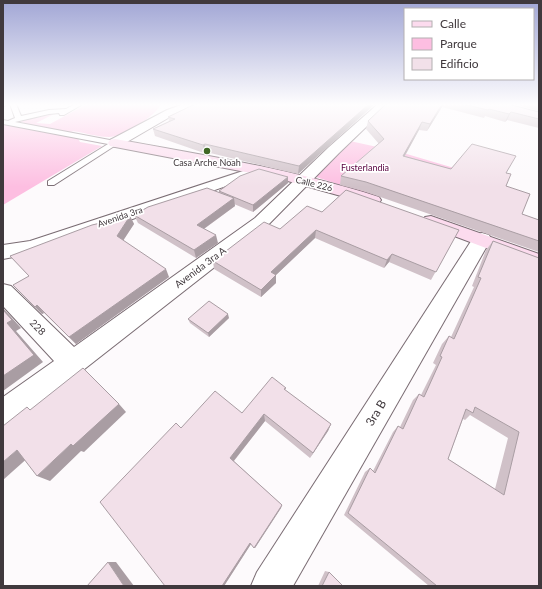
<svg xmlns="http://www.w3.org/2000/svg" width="542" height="589" font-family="Lato,sans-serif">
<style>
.green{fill:#fdbee1}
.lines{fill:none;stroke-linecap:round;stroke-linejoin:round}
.lane-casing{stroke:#7a6c73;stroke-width:2}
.street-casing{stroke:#7a6c73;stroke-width:2}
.secondary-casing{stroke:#7a6c73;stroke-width:2}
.lane{fill:#fff;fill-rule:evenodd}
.street{fill:#fff;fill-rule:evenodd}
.secondary{fill:#fcdbee;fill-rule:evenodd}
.wall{fill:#d0c1c8;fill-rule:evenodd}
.shaded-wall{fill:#a99da3}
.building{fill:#f2e0e9;stroke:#a99da3;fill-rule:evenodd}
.poi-dot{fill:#3f6824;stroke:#fff;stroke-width:1.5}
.labels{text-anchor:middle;stroke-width:3.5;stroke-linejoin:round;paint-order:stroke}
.far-poi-label{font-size:9px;fill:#40393d;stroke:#fff}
.far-park-label{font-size:9px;fill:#57013e;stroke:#fff}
.far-street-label{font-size:9px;fill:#40393d;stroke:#fff}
.street-label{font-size:10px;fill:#40393d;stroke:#fff}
.near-street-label{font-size:12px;fill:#40393d;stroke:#fff}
</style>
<rect width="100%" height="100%" fill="#fdfafc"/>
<g class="green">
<path d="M 87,104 L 161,104 C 156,116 122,137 109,137 C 96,137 83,132 71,131 L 75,133 L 80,142 L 102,146 L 3,205 L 3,125 L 24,123 L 21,121 L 54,114 L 36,123 L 50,124 Z"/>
<polygon points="350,141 400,152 471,173 390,180 374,196 313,176"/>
</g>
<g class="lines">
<g class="lane-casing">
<g id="lane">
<polygon points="3,104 7,104 3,107"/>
<polygon points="10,104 16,104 21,116 49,110 66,109 75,104 83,104 64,115 60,115 59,113 49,114 15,122 115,141 119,143 54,185 48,185 48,181 108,144 3,124 3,120 8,121 15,118"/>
</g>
</g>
<g class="street-casing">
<g id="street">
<polygon points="184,104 201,104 175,114 120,146 115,147 108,143 110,140 167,110"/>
<polygon points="378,104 390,104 339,153 267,226 13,425 3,430 3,397 54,361 3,306 3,284 11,286 74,347 255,218 329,147"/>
<polygon points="258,166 263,167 265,170 263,173 39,252 3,259 3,245 30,241"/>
<polygon points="482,233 489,235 491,239 293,586 251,586 257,572 475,235"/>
</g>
</g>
<g class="secondary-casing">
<g id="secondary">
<path d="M 115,139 C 204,155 292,169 379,197 L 381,200 L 379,203 L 373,205 L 277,178 L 110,146 L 108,143 L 110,140 Z"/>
<polygon points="431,216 539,254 539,268 425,225 422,221 425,217"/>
</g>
</g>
<use href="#lane" class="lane"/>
<use href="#street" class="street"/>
<use href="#secondary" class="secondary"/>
</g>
<g class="wall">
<polygon points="194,104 375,104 298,174 206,152 204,153 155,136 153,129 169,121 168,117 194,105"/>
<polygon points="386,104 508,104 539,112 539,128 507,120 505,122 485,116 484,118 442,107 427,131 419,130 405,156 451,169 506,173 506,186 522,214 539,220 539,252 363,191 340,185 341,176 379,144 366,129 368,121"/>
<polygon points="513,104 539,104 539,111"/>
<polygon points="288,177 288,183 253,212 234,204 235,206 204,229 218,243 196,258 138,223 134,215 219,192 219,191"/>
<polygon points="322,212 459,230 431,280 389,262 384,268 315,238 276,275 276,283 261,297 214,269 213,261 280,229"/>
<polygon points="130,216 134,224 123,240 169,277 76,344 44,313 42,314 13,285 29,276 10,256"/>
<path d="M 493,241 L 539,258 L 539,586 L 429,586 L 344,515 L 365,472 L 370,468 L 373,471 L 393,432 L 398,426 L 400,427 L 413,400 L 419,394 L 421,395 L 436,365 L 433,363 L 442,344 L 449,336 L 451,337 L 474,287 L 472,286 L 486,250 ZM 470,415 L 508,438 L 495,489 L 448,459 L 463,419 L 465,420 Z"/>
<polygon points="229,318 209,337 190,323 188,319"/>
<polygon points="286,388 285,390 331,424 328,431 310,458 265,421 234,461 282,505 281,508 255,548 251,544 224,586 165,586 181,428 242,413"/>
<polygon points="325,571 329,572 343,586 318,586"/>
</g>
<g class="shaded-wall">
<polygon points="369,104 375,104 298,174 299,166"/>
<polygon points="442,104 443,104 442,107 427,131 430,124"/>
<polygon points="511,112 507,120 505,122 509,114"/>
<polygon points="422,122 419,130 400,164 403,156"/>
<polygon points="205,144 206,152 204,153 203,145"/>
<polygon points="288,177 288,183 253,212 253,205"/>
<polygon points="234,198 235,206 198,233 197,225"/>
<polygon points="130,216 134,224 121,244 117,236"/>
<polygon points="316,230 315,238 276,275 276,283 261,297 261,290 271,272"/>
<polygon points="216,235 218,243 196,258 194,250"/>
<polygon points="392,254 389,262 384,268 387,260"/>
<polygon points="166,269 169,277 76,344 69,337"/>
<polygon points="37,305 44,313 42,314 35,307"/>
<polygon points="3,308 21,328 16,331 43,362 3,391 3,376 7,323"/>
<polygon points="228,314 229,318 209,337 208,333"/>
<polygon points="119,404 126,412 84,452 81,451 50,481 37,476 71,444"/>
<polygon points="264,414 265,421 232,463 230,458"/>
<polygon points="331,424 328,431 310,458 313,453"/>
<polygon points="17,450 31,455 3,480 3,462"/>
<polygon points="282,505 281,508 255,548 254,548"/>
<polygon points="250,543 251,544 224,586 222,586"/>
<polygon points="108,562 116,562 134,586 124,586"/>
</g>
<g class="building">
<polygon points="195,104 369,104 299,166 205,144 203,145 153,129 175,119 168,117"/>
<polygon points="386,104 442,104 430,124 422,122 403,156 451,169 472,144 516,156 506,173 511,174 506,186 530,194 522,214 539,220 539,241 366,182 341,176 384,139 368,121"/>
<polygon points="463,104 508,104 539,112 539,119 511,112 509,114 489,109 488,110"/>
<polygon points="259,169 288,177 253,205 219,191 240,176"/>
<polygon points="207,188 234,198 197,225 216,235 194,250 134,215 148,207"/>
<polygon points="346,190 459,230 436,272 392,254 387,260 316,230 271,272 276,275 261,290 213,261 264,222 280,229 307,206 322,212"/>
<polygon points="130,216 117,236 166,269 69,337 37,305 35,307 13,285 29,276 10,256 92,225"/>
<path d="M 493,241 L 539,258 L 539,586 L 437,586 L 348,513 L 370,468 L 375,473 L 398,426 L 403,429 L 419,394 L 424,397 L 442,357 L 440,356 L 449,336 L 454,339 L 481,278 L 478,277 ZM 475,407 L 519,432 L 504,495 L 448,459 L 466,409 L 473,413 Z"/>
<polygon points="209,301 228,314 208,333 188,319"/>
<polygon points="3,310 12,320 7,323 34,355 3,376"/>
<polygon points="83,368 119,404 73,446 71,444 37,476 17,450 3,462 3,426 27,407 30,410"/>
<polygon points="272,377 286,388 284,389 331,424 313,453 264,414 230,458 282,505 254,548 250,543 222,586 165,586 100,502 176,423 181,428 215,391 242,413"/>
<polygon points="108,562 124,586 87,586"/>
<polygon points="329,572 343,586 322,586"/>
</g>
<linearGradient id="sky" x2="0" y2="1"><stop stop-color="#a1a6d5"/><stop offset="0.56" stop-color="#fefdfe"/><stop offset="1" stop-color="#fefdfe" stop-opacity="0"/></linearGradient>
<rect width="542" height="187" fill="url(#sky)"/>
<circle class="poi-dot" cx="207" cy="151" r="4"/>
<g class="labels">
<g class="far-poi-label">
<text x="207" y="166">Casa Arche Noah</text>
</g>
<g class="far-park-label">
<text x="365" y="171">Fusterlandia</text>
</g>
<g class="far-street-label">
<text transform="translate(314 184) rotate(14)" y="3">Calle 226</text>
<text transform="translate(120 217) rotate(-19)" y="3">Avenida 3ra</text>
</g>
<g class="street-label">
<text transform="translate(200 267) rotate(-37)" y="4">Avenida 3ra A</text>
<text transform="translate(38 327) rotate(46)" y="4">228</text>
</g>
<g class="near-street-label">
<text transform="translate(376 413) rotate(-59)" y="4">3ra B</text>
</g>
</g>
<rect width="542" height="589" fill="none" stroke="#40393d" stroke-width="8"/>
<rect x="404" y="8" width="130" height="72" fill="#ffffff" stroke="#b3b0b1"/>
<rect x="412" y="21" width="20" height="6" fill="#fcdbee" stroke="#b3b0b1"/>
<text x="440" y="28" font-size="12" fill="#40393d">Calle</text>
<rect x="412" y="38" width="20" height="12" fill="#fdbee1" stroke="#b3b0b1"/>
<text x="440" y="48" font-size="12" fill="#40393d">Parque</text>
<rect x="412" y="58" width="20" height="12" fill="#f2e0e9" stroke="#b3b0b1"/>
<text x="440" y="68" font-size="12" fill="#40393d">Edificio</text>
</svg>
